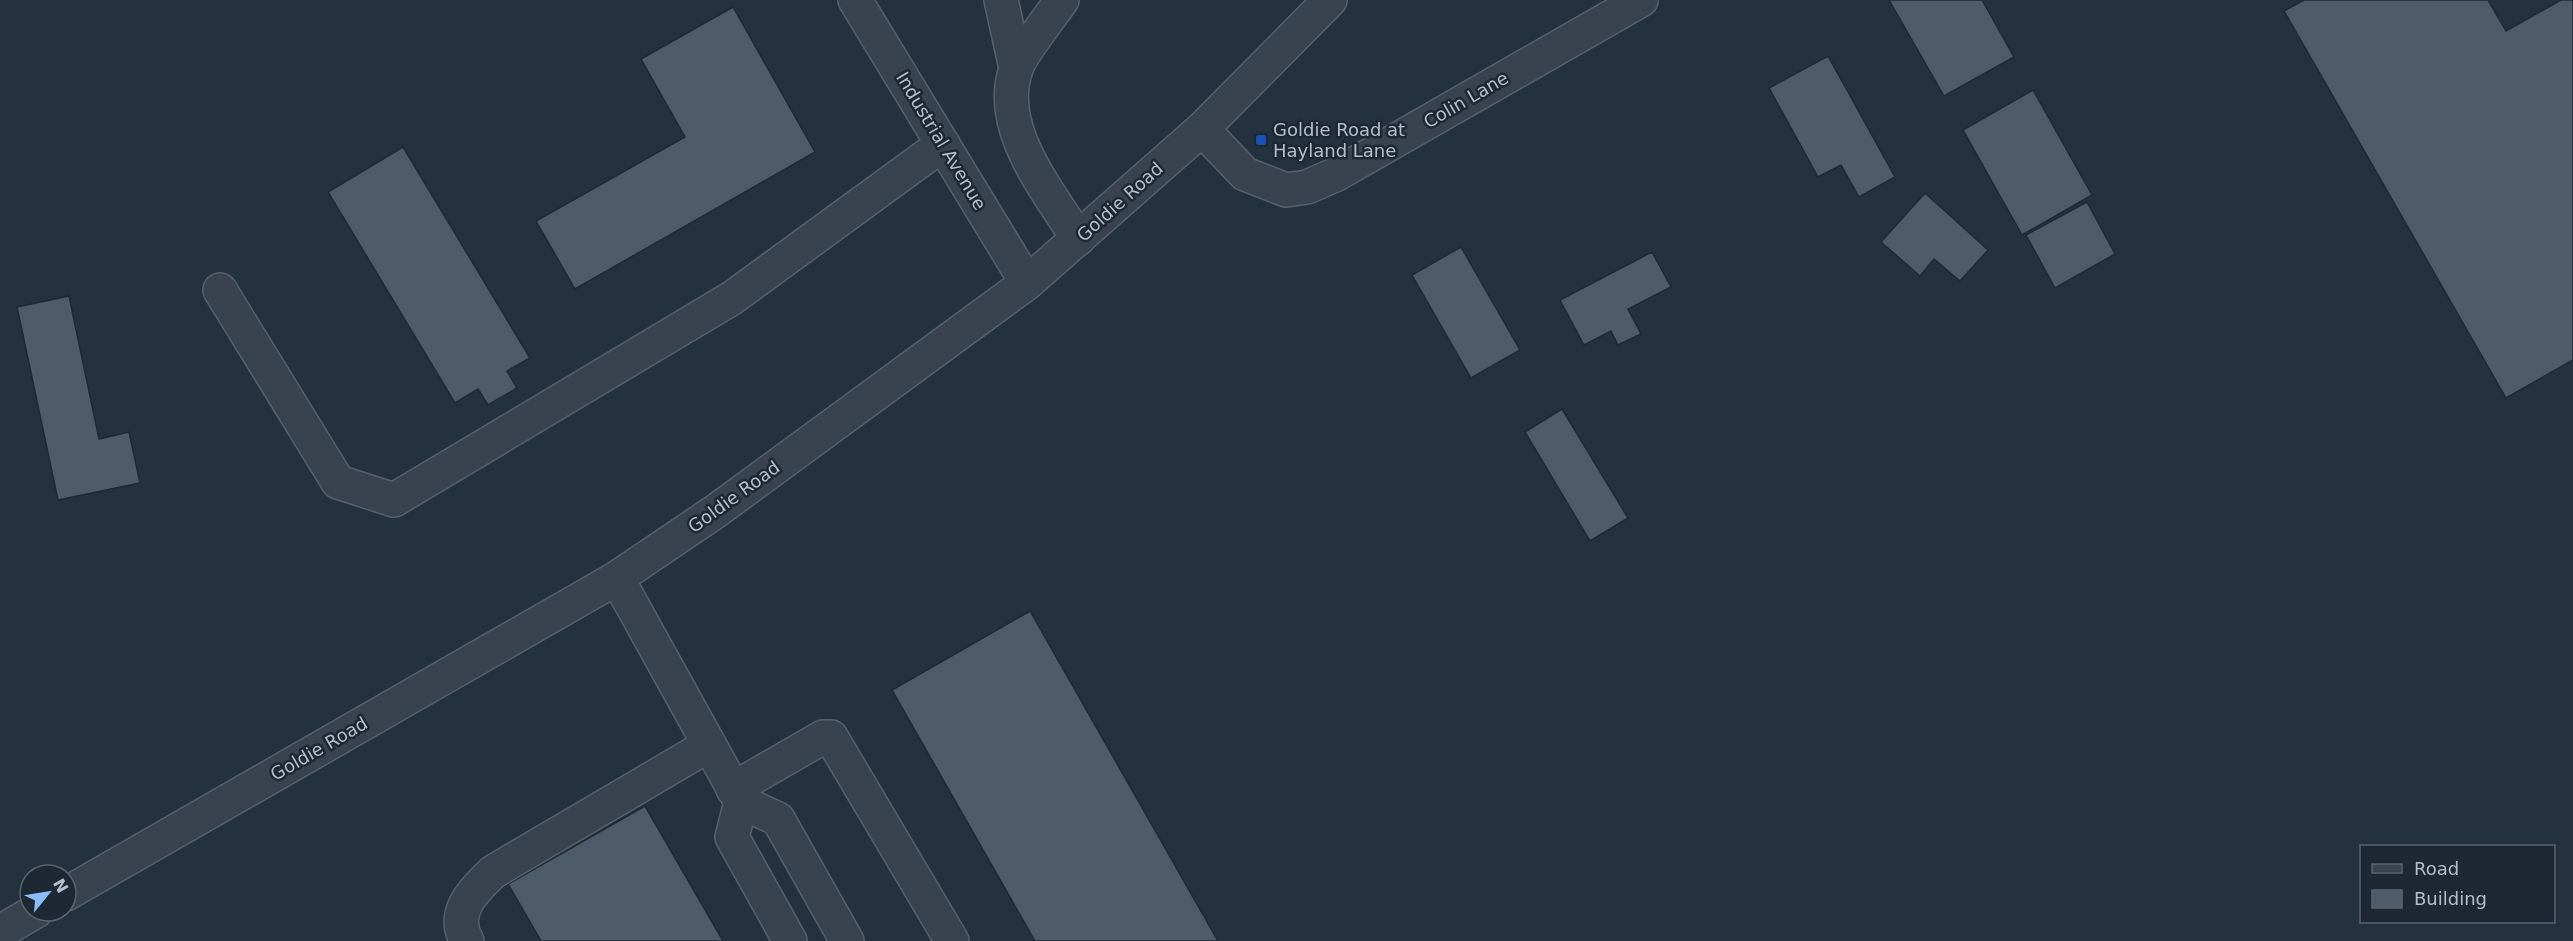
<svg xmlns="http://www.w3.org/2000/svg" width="2573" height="941" font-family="'DejaVu Sans',sans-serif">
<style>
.building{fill:#4d5b6a;stroke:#1f2a36;stroke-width:1.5}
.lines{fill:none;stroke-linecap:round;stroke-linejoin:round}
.minor-casing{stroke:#56616d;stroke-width:36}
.minor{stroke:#38434f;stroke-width:33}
.transit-dot{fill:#1a4fb4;stroke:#1d2834;stroke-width:2}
.labels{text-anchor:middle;stroke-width:5;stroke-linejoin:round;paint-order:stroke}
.street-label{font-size:18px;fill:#b5beca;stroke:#1d2834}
.poi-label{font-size:18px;fill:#b5beca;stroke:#1d2834;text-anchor:start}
</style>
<rect width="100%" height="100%" fill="#24323f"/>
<g class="building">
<polygon points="1889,0 1982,0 2014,57 1944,96"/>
<polygon points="2304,0 2488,0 2506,31 2561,0 2573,0 2573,360 2506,398 2284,11"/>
<polygon points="733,7 815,152 575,289 536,221 685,137 641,59"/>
<polygon points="1828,56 1895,177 1859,197 1841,165 1818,177 1769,88"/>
<polygon points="2033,90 2092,195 2022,235 1963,130"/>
<polygon points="403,147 530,358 507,371 517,388 488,405 478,389 455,403 328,192"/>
<polygon points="1925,193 1988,250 1960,281 1934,259 1920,276 1881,242"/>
<polygon points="2087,202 2115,254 2055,288 2026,235"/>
<polygon points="1461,247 1520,350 1471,378 1412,275"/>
<polygon points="1652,252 1671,287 1628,309 1641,334 1618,345 1611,331 1584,345 1560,300"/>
<polygon points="69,296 99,439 129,432 140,483 58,500 17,307"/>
<polygon points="1562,409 1628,518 1590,541 1525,432"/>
<polygon points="1030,611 1218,941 1035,941 892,690"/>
<polygon points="645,806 723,941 541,941 508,884"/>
</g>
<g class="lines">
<g class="minor-casing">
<g id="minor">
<polyline points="855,0 1027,283"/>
<polyline points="1001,0 1016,68"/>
<path d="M 1062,0 C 1051,16 1021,53 1016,69 C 995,129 1049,191 1078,239"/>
<polyline points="1202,129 1245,174 1286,190 1307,187 1337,174 1641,0"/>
<polyline points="220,290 338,482 394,500 732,298 943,144"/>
<polyline points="617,578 741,802 778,819 847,941"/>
<polyline points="733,789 823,737 831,737 952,941"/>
<polyline points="741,802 732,837 790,941"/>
<polyline points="66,894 617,578 716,511 1027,283 1202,129 1330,0"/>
<polyline points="0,932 36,911"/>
<path d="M 467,941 C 450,913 474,890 493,872 L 709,745"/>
</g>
</g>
<use href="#minor" class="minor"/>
</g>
<rect class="transit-dot" x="1255" y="134" width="12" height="12" rx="3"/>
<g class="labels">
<g class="street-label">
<text transform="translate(1466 100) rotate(-30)" y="6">Colin Lane</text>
<text transform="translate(941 141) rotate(59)" y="6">Industrial Avenue</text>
<text transform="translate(1120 202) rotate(-42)" y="6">Goldie Road</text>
<text transform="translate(734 497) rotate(-36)" y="6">Goldie Road</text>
<text transform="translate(319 749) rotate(-30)" y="6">Goldie Road</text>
</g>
<g class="poi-label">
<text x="1273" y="136">Goldie Road at<tspan x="1273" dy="21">Hayland Lane</tspan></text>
</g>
</g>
<rect x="2360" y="845" width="195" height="78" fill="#1d2834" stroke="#5a6470" stroke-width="1.5"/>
<rect x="2372" y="864" width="30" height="9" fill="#38434f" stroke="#5a6470" stroke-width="1.5"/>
<text x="2414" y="875" font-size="18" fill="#b5beca">Road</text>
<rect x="2372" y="890" width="30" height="18" fill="#4d5b6a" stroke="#5a6470" stroke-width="1.5"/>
<text x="2414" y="905" font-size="18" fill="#b5beca">Building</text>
<g transform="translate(48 893) rotate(60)"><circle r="28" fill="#1d2834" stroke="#5a6470" stroke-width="1.5"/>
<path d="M0-4.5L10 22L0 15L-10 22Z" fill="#8abdf9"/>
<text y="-9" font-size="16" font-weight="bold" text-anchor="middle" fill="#b5beca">N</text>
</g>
</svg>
